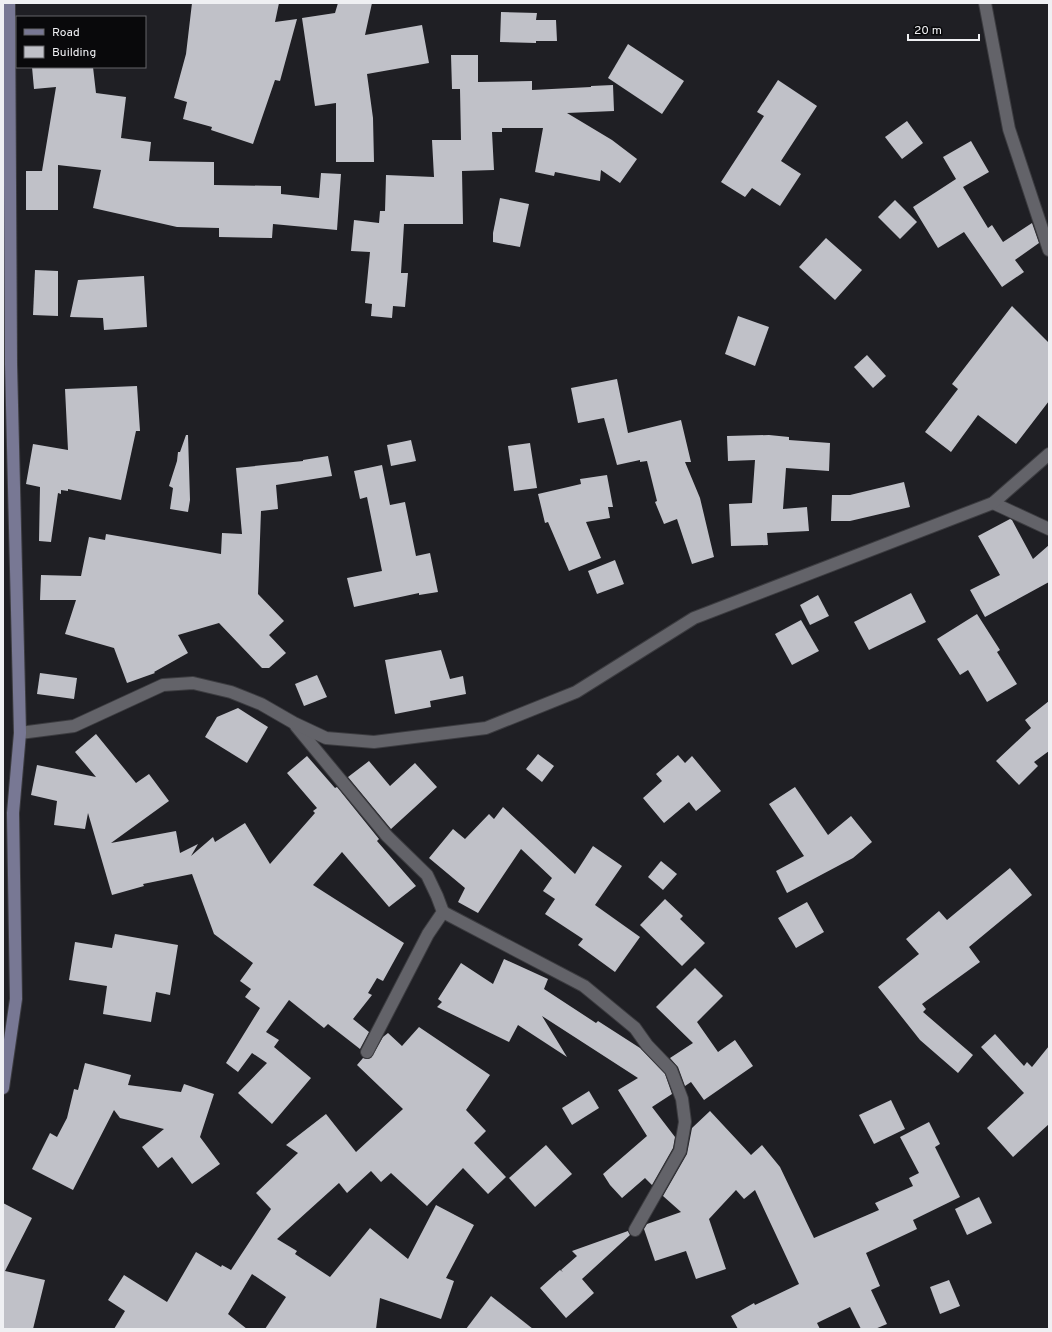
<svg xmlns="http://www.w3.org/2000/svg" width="1052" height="1332" font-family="Overpass,sans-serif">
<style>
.building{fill:#c0c1c8}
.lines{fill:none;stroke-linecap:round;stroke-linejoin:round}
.street-casing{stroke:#3c3c40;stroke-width:14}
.secondary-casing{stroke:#3c3c40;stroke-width:14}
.street{stroke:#636369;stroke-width:12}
.secondary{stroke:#787894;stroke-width:12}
</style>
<rect width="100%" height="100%" fill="#1f1f24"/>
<g class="building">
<polygon points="192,3 279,3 275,22 297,19 280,81 275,80 253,144 211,130 212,127 183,119 187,102 174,98 186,54"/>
<polygon points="338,3 372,3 365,35 422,25 429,63 367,74 373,118 374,162 336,162 336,103 315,106 302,18 335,13"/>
<polygon points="501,12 537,13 536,20 556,20 557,41 536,41 536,43 500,42"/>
<polygon points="628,44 684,81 662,114 608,78"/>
<polygon points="451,55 478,55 478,82 532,81 532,90 591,87 591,86 613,85 614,111 567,113 612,140 637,159 620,183 601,170 600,181 555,172 554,176 535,172 543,128 502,128 502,132 492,132 494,170 462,171 463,224 404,224 401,273 408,273 405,307 393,306 392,318 371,316 372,304 365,303 370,252 351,251 354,220 379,223 380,211 385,211 386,175 434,177 432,140 461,140 460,89 452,89"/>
<polygon points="32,67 93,67 96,93 126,97 121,138 151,142 149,161 214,162 214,185 281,186 281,194 319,198 321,173 341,174 337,230 273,224 272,238 219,237 219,228 177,227 93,208 101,170 58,165 58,210 26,210 26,171 42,171 56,87 34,89"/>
<polygon points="778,80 817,106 781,161 801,174 780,206 752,188 745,197 721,182 764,116 757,112"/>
<polygon points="907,121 923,143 902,159 885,137"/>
<polygon points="971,141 989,172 963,187 988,228 992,225 1003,242 1032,223 1039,243 1015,260 1024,272 1002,287 964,232 938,248 913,207 956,179 943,157"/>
<polygon points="500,198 529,204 520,247 493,242 493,233"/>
<polygon points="895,200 917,222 900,239 878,217"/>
<polygon points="826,238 862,270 835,300 799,267"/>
<polygon points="35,270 58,271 58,316 33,315"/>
<polygon points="144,276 147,327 104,330 103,318 70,317 78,280"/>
<polygon points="1012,306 1049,343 1049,401 1016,444 978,415 951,452 925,432 958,389 952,384"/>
<polygon points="738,316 769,327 755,366 725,354"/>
<polygon points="867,355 886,376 873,388 854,367"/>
<polygon points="617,379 628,433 681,420 691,462 685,462 700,498 714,557 692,564 677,519 664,524 655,502 657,501 647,461 640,462 640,460 617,465 604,418 578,423 571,388"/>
<polygon points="137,386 140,431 136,431 121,500 68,489 68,491 61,490 61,494 58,493 51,542 39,541 40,487 26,484 33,444 68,450 65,389"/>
<polygon points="186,435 188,435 190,500 188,512 170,509 173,488 169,486 177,461 178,452 180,452"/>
<polygon points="769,435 789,437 789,440 830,443 829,471 786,468 783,509 807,507 809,531 767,533 768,545 731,546 729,504 752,503 755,460 728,461 727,436"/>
<polygon points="411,440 416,461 391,466 387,445"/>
<polygon points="530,443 537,488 514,491 508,446"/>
<polygon points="328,456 332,476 276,485 278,509 261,511 258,594 284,621 269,635 286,653 269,668 262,668 219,623 178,635 188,653 154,672 155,673 127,683 114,648 65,634 76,600 40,600 41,575 81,576 89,537 105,540 106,534 221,554 222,533 242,534 236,468 303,461 303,460"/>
<polygon points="382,465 390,505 405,502 416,556 430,553 438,592 419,595 419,593 354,607 347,578 382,571 367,497 360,499 354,471"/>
<polygon points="607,475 613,507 608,507 610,518 586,522 601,558 569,571 548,522 545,523 538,494 581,484 580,479"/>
<polygon points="904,482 910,507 850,521 831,521 832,495 850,495"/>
<polygon points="1010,519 1012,520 1033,559 1049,545 1049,582 985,617 970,590 1000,575 978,536"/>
<polygon points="615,560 624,584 597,594 588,571"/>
<polygon points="911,593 926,622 869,650 854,622"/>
<polygon points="818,595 829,616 810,625 800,605"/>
<polygon points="977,614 1000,650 997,652 1017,684 987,702 968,670 960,675 937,639"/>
<polygon points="801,620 819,651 792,665 775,634"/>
<polygon points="441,650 450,679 463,676 466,694 430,701 431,707 395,714 385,660"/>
<polygon points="40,673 77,678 74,699 37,694"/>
<polygon points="317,675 327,697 304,706 295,684"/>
<polygon points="1049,701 1049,751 1034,762 1038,766 1019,785 996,761 1031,728 1025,720"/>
<polygon points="238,708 268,727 247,763 205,737 217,717"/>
<polygon points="96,734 136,783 149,774 169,801 111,843 176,831 180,853 198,844 191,856 213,837 215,842 245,823 270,864 315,813 313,811 317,808 287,773 307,756 335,788 337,787 379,839 377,841 416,886 389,907 342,852 313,885 404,943 383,981 377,978 368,993 372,995 353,1019 369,1032 360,1049 328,1024 324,1028 289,1000 266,1032 279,1040 274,1047 311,1078 272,1124 238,1093 267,1063 252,1053 238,1072 226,1063 260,1008 245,997 251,989 240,981 253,963 214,934 192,874 143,884 144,886 112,895 88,813 85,829 54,825 57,801 31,795 37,765 96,777 75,752"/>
<polygon points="538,754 554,766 542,782 526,769"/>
<polygon points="678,755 685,763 692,756 721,791 696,811 689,802 664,823 643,798 662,781 656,774"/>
<polygon points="369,761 390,786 415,763 437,787 391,829 348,777"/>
<polygon points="795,787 828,835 851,816 872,842 853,858 787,893 776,871 804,856 769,804"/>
<polygon points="503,807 575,874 593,846 622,866 595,905 640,937 615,972 578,945 583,939 545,914 555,899 543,891 552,878 521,849 478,913 458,902 465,888 429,858 453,829 465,839 489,814 494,819"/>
<polygon points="661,861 677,874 663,890 648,877"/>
<polygon points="1010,868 1032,895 969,947 980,962 922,1004 926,1009 923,1012 973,1055 958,1073 920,1040 878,987 919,954 906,939 939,911 947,920"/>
<polygon points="665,899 683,916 680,919 705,943 682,966 640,925"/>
<polygon points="807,902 824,932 796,948 778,918"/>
<polygon points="115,934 178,945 170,995 156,992 151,1022 103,1014 107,986 69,980 75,942 112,948"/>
<polygon points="504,959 548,979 544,989 596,1023 598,1021 640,1048 665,1074 672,1094 652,1107 675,1137 673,1148 652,1185 645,1178 622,1198 610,1185 603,1174 647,1136 618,1090 638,1078 542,1016 567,1057 518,1025 509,1042 437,1007 442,1002 438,999 461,963 493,984"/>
<polygon points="695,968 723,996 697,1022 718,1052 735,1040 753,1066 704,1100 691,1082 685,1086 678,1067 670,1058 693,1043 656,1007"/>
<polygon points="419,1027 490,1075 466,1110 486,1131 474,1143 506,1177 488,1194 463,1168 427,1206 391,1173 381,1182 371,1171 347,1193 339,1183 277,1239 297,1251 295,1254 330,1277 370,1228 408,1259 436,1205 474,1225 446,1278 454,1281 441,1319 380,1298 376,1329 265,1329 286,1297 252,1274 228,1314 247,1329 114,1329 125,1311 108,1300 124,1275 167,1302 196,1252 221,1267 222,1265 231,1270 271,1209 256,1193 298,1153 286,1145 326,1114 356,1152 403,1109 357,1065 363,1058 367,1059 371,1058 383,1037 388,1033 402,1046"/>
<polygon points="995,1034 1024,1066 1027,1062 1032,1067 1049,1046 1049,1124 1013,1157 987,1128 1024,1093 981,1047"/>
<polygon points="85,1063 131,1075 128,1085 181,1092 184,1084 214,1094 200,1137 220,1164 192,1184 172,1157 158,1168 142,1147 164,1129 120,1118 114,1110 73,1190 32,1169 50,1133 57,1137 67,1118 74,1089 78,1090"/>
<polygon points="589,1091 599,1108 572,1125 562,1108"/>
<polygon points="891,1100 905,1129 874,1144 859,1115"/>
<polygon points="710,1111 751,1155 762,1145 780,1167 814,1238 879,1210 875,1203 913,1186 909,1178 919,1173 900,1137 929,1122 940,1144 935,1147 960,1197 913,1220 917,1229 866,1253 880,1286 871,1290 887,1324 875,1329 861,1329 850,1307 817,1323 820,1329 738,1329 731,1316 754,1303 755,1305 799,1284 755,1190 744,1199 736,1190 709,1219 726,1269 696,1279 686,1251 655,1261 644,1229 647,1224 681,1212 663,1196 687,1154 692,1128"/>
<polygon points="546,1145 572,1174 535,1207 509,1178"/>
<polygon points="979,1197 992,1223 967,1235 955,1209"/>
<polygon points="3,1203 32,1218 5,1271 45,1280 33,1329 3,1329"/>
<polygon points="628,1231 630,1235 582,1279 594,1293 566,1318 540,1288 560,1270 563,1272 561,1270 577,1256 572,1251"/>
<polygon points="949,1280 960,1306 940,1314 930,1287"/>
<polygon points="491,1296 533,1329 466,1329"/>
</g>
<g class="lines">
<g class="street-casing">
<g id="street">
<polyline points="985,3 1009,129 1049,250"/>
<polyline points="993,503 1049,529"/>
<polyline points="296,726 387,836 427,875 437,896 443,912 428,934 367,1052"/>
<polyline points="20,733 74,726 163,685 193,683 231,692 261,704 294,723 326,738 374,742 486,728 576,692 694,618 993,503 1049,454"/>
<polyline points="443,912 584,986 635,1028 647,1045 671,1070 682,1099 685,1122 680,1151 635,1230"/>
</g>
</g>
<g class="secondary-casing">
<polyline id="secondary" points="3,1088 16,999 13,813 20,733 11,364 9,3"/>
</g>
<use href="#street" class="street"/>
<use href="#secondary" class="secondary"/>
</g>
<rect width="1052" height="1332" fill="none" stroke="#eff0f3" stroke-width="8"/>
<rect x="16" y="16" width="130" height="52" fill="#09090b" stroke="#656568"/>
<rect x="24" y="29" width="20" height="6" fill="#787894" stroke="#656568"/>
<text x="52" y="36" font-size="12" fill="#eff0f3">Road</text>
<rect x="24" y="46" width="20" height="12" fill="#c0c1c8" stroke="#656568"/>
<text x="52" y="56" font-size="12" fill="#eff0f3">Building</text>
<path d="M908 34v6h71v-6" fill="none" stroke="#eff0f3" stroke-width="2"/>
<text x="914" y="34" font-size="12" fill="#eff0f3" stroke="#09090b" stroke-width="3" paint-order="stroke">20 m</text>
</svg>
